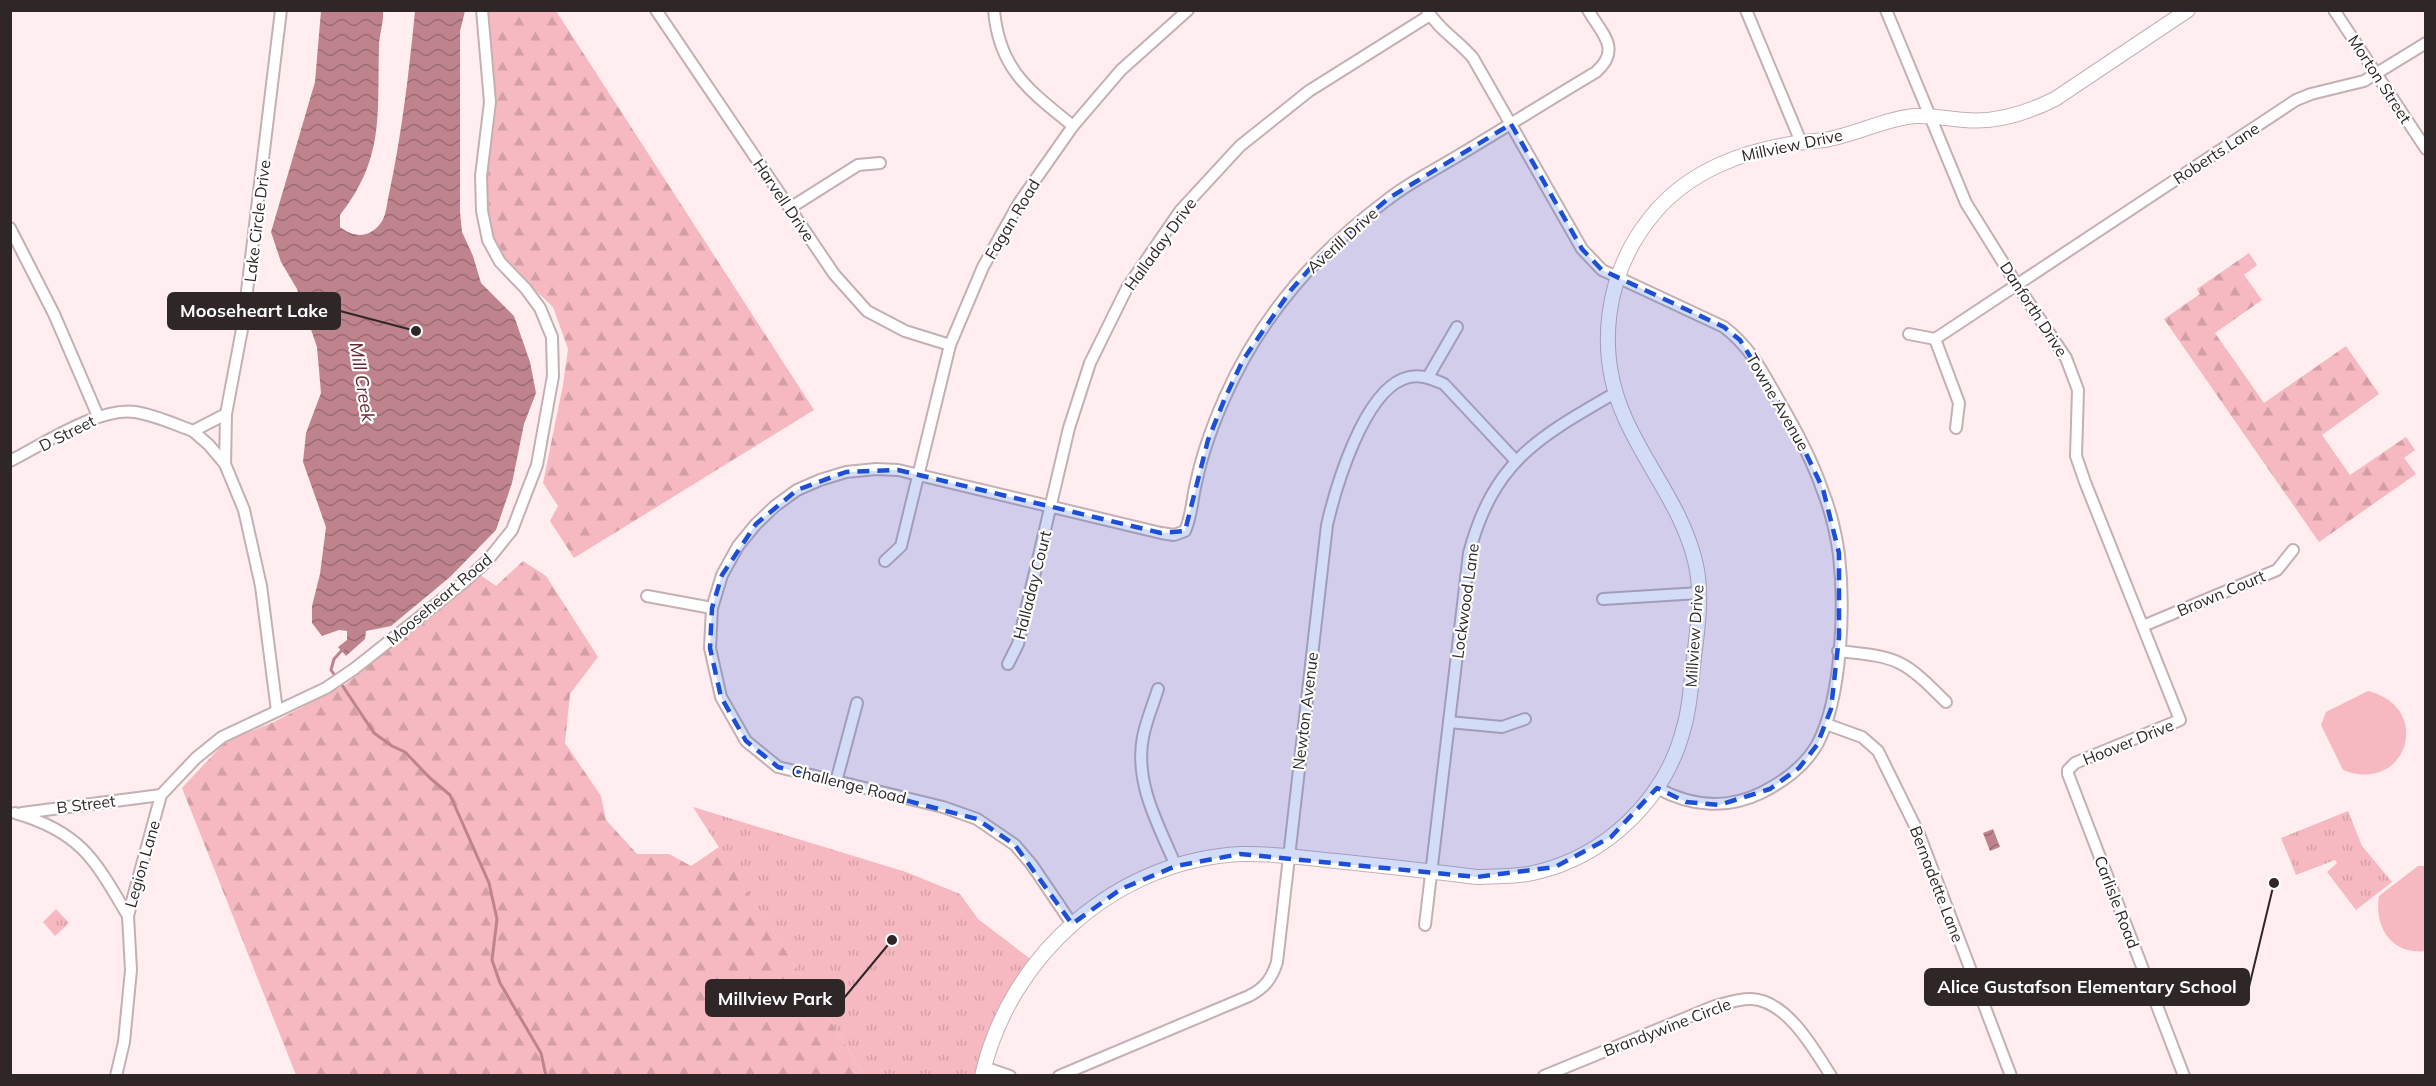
<svg xmlns="http://www.w3.org/2000/svg" width="2436" height="1086" font-family="Mulish,sans-serif">
<style>
.grass{fill:url(#grass-tufts)}
.forest{fill:url(#forest-firs)}
.pitch{fill:#f6b8c1}
.water{fill:url(#water-waves)}
.lines{fill:none;stroke-linecap:round;stroke-linejoin:round}
.stream{stroke:#be838c;stroke-width:3}
.minor-casing{stroke:#c4b0b2;stroke-width:14}
.tertiary-casing{stroke:#c4b0b2;stroke-width:16}
.minor{stroke:#fff;stroke-width:10}
.tertiary{stroke:#fff;stroke-width:14}
.marked{fill:#1d4ed8;fill-opacity:0.2;stroke:#1d4ed8;stroke-width:4.5;stroke-dasharray:12 8;stroke-linejoin:round}
.labels{text-anchor:middle;stroke-width:4.5;stroke-linejoin:round;paint-order:stroke}
.street-label{font-size:16px;fill:#2e2627;stroke:#fff}
.water-label{font-size:18px;font-style:italic;fill:#6b2234;stroke:#fff}
.leader{fill:none;stroke:#2e2627;stroke-width:2}
.callout-dot{fill:#2e2627;stroke:#fff;stroke-width:2}
.callout{fill:#2e2627;stroke:#2e2627;stroke-width:2}
.callout-label{font-size:18px;text-anchor:middle;font-weight:bold;fill:#fff}
</style>
<defs>
<pattern id="grass-tufts" width="24" height="20" patternUnits="userSpaceOnUse" patternTransform="scale(1.5)"><rect width="24" height="20" fill="#f6b8c1"/><path d="M3 7l-1-3M5 7V3M7 7l1-3M15 17l-1-3M17 17v-4M19 17l1-3" fill="none" stroke="#d39ea6"/></pattern>
<pattern id="forest-firs" width="22" height="20" patternUnits="userSpaceOnUse" patternTransform="scale(1.5)"><rect width="22" height="20" fill="#f6b8c1"/><path d="M5 1l3.5 6h-7zM16 11l3.5 6h-7z" fill="#d39ea6"/></pattern>
<pattern id="water-waves" width="16" height="10" patternUnits="userSpaceOnUse" patternTransform="scale(1.5)"><rect width="16" height="10" fill="#be838c"/><path d="M0 5q4-4 8 0t8 0" fill="none" stroke="#9b6b72"/></pattern>
</defs>
<rect width="100%" height="100%" fill="#ffedf0"/>
<g class="grass">
<polygon points="693,807 906,872 960,894 978,919 1033,961 976,1075 865,1075"/>
<polygon points="2348,811 2362,846 2392,882 2356,910 2327,872 2337,863 2335,860 2296,875 2281,838"/>
<polygon points="56,909 69,923 55,936 43,922"/>
</g>
<g class="forest">
<polygon points="487,11 556,11 814,410 574,558 550,521 558,506 543,483 563,385 568,349 553,307 513,269 496,245 487,207 485,166 493,96 490,20"/>
<polygon points="2249,253 2257,265 2244,275 2262,300 2215,333 2264,403 2346,346 2379,394 2322,435 2350,475 2406,437 2415,450 2404,458 2416,474 2319,542 2164,319 2200,294 2197,289"/>
<polygon points="523,561 546,576 598,657 570,694 565,743 601,796 606,820 637,854 669,854 691,866 719,847 865,1075 296,1075 182,788 226,741 274,722 346,684 479,574 496,586"/>
</g>
<g class="pitch">
<path d="M 2368,691 C 2435,708 2406,795 2343,770 L 2321,725 L 2326,712 Z"/>
<path d="M 2418,866 L 2425,866 L 2426,951 C 2391,955 2374,927 2379,896 Z"/>
</g>
<g class="water">
<path d="M 321,11 L 383,11 C 384,22 379,35 379,47 C 377,114 385,158 340,215 L 340,227 C 353,237 368,239 380,224 C 386,218 387,202 389,194 C 402,133 409,72 415,11 L 465,11 L 460,31 L 460,212 L 462,232 L 473,256 L 481,283 L 514,316 L 530,362 L 536,393 L 524,424 L 512,483 L 496,530 L 450,577 L 391,626 L 366,631 L 365,639 L 346,656 L 338,647 L 347,640 L 347,631 L 339,630 L 322,636 L 312,623 L 312,606 L 320,574 L 326,527 L 303,462 L 306,433 L 321,393 L 317,347 L 297,289 L 281,262 L 271,232 L 315,82 Z"/>
<polygon points="1993,829 2000,847 1990,851 1983,833"/>
</g>
<g class="lines">
<g class="stream">
<polyline points="336,677 331,670 334,659 344,648"/>
<polyline points="340,682 374,733 392,746 405,752 430,778 450,795 489,883 497,919 492,960 500,983 541,1053 546,1076"/>
</g>
<g class="minor-casing">
<g id="minor">
<polyline points="656,10 834,274 867,311 905,331 950,345"/>
<path d="M 994,10 C 999,70 1030,91 1073,126"/>
<path d="M 1427,10 C 1439,30 1459,41 1473,58 L 1582,249 L 1602,270 L 1724,327 C 1751,348 1762,371 1778,399 C 1795,428 1811,457 1822,489 C 1830,509 1836,533 1839,555 C 1845,607 1842,696 1818,743 C 1806,765 1783,782 1761,793 C 1726,810 1690,806 1657,788"/>
<polyline points="1746,10 1801,142"/>
<polyline points="1886,10 1966,203 2017,285 2066,358 2078,390 2076,456 2085,482 2180,720 2075,763 2068,770 2068,774 2184,1076"/>
<polyline points="2334,10 2426,149"/>
<polyline points="790,208 858,165 880,163"/>
<polyline points="10,228 54,314 98,416"/>
<polyline points="1909,334 1935,339 2296,100 2311,94 2364,81 2426,43"/>
<polyline points="1935,339 1959,403 1956,428"/>
<polyline points="1428,377 1457,327"/>
<polyline points="193,431 209,445 225,464"/>
<path d="M 10,461 C 44,444 98,407 135,412 C 155,415 174,424 193,431 L 226,414"/>
<polyline points="885,561 901,546 950,345 983,267 1019,203 1073,126 1121,70 1188,10"/>
<polyline points="647,596 712,608"/>
<polyline points="1603,599 1699,593"/>
<polyline points="2143,626 2277,570 2293,550"/>
<path d="M 1838,651 C 1899,657 1903,659 1946,702"/>
<polyline points="1008,664 1018,644 1069,428 1090,363 1127,288 1180,211 1240,146 1309,91 1430,15"/>
<path d="M 1158,689 C 1153,705 1146,721 1143,737 C 1134,783 1159,826 1176,866"/>
<polyline points="277,711 261,586 244,510 225,464 226,414 243,324 281,10"/>
<polyline points="1449,722 1502,727 1525,719"/>
<polyline points="1826,724 1862,737 1878,751 1919,834 2011,1076"/>
<polyline points="836,782 857,703"/>
<path d="M 15,813 C 81,832 95,860 128,916"/>
<polyline points="22,813 161,795"/>
<path d="M 1072,924 L 1032,865 L 1015,845 L 977,819 L 943,807 L 778,767 L 746,741 L 721,697 L 710,648 L 712,608 L 722,575 L 738,546 L 756,524 L 775,506 L 797,490 L 820,480 L 846,472 L 876,469 L 898,470 L 1161,533 L 1174,535 L 1185,531 C 1192,515 1192,499 1196,483 C 1202,454 1213,424 1225,397 C 1260,317 1317,252 1387,200 C 1408,183 1433,171 1456,157 C 1503,129 1549,100 1596,72 C 1622,49 1602,34 1588,10"/>
<path d="M 1425,925 L 1469,553 C 1494,461 1537,438 1615,393"/>
<polyline points="984,1067 1010,1076"/>
<polyline points="116,1076 124,1042 131,970 128,916 161,795 196,758 222,737 326,688 354,669 464,582 487,561 512,530 537,465 553,376 552,337 540,308 526,289 500,262 488,240 482,211 481,176 490,102 482,10"/>
<path d="M 1059,1076 L 1249,996 C 1265,988 1272,978 1277,962 L 1327,525 C 1336,486 1363,395 1403,379 C 1418,373 1430,378 1444,384 L 1516,461"/>
<path d="M 1544,1076 L 1715,1006 C 1727,1003 1740,998 1752,999 C 1787,1001 1814,1049 1831,1076"/>
</g>
</g>
<g class="tertiary-casing">
<path id="tertiary" d="M 982,1076 C 1009,955 1117,860 1241,854 C 1273,853 1305,858 1336,861 C 1383,866 1430,871 1477,877 C 1496,876 1515,877 1533,873 C 1606,857 1666,799 1684,727 C 1690,707 1691,685 1693,665 C 1697,632 1703,598 1696,565 C 1684,510 1647,468 1625,418 C 1595,351 1605,274 1651,217 C 1688,170 1747,149 1805,142 C 1811,141 1818,141 1824,140 C 1855,135 1883,119 1915,116 C 1932,115 1948,119 1965,120 C 1997,123 2027,113 2055,99 L 2188,10"/>
</g>
<use href="#minor" class="minor"/>
<use href="#tertiary" class="tertiary"/>
</g>
<path class="marked" d="M 1511,124 L 1582,249 L 1602,270 L 1724,327 L 1740,340 L 1792,424 L 1823,489 L 1839,553 L 1839,637 L 1831,709 L 1817,745 L 1799,768 L 1770,789 L 1719,805 L 1686,802 L 1657,788 L 1611,837 L 1555,867 L 1477,877 L 1240,854 L 1176,866 L 1121,889 L 1072,924 L 1015,845 L 977,819 L 778,767 L 746,741 L 721,697 L 710,648 L 712,608 L 722,575 L 756,524 L 797,490 L 846,472 L 898,470 L 1161,533 L 1185,531 L 1208,440 L 1225,398 L 1243,360 L 1291,290 L 1321,256 L 1389,198 Z"/>
<g class="labels">
<g class="street-label">
<text transform="translate(2380 79) rotate(57)" y="6">Morton Street</text>
<text transform="translate(1792 145) rotate(-12)" y="6">Millview Drive</text>
<text transform="translate(2216 153) rotate(-33)" y="6">Roberts Lane</text>
<text transform="translate(784 200) rotate(56)" y="6">Harvell Drive</text>
<text transform="translate(1012 219) rotate(-59)" y="6">Fagan Road</text>
<text transform="translate(257 221) rotate(-83)" y="6">Lake Circle Drive</text>
<text transform="translate(1342 240) rotate(-42)" y="6">Averill Drive</text>
<text transform="translate(1160 244) rotate(-54)" y="6">Halladay Drive</text>
<text transform="translate(2034 309) rotate(57)" y="6">Danforth Drive</text>
<text transform="translate(1778 402) rotate(60)" y="6">Towne Avenue</text>
<text transform="translate(67 433) rotate(-27)" y="6">D Street</text>
<text transform="translate(1032 585) rotate(-76)" y="6">Halladay Court</text>
<text transform="translate(2221 593) rotate(-23)" y="6">Brown Court</text>
<text transform="translate(439 599) rotate(-40)" y="6">Mooseheart Road</text>
<text transform="translate(1465 601) rotate(-82)" y="6">Lockwood Lane</text>
<text transform="translate(1694 636) rotate(-86)" y="6">Millview Drive</text>
<text transform="translate(1305 711) rotate(-83)" y="6">Newton Avenue</text>
<text transform="translate(2128 742) rotate(-22)" y="6">Hoover Drive</text>
<text transform="translate(849 784) rotate(14)" y="6">Challenge Road</text>
<text transform="translate(86 804) rotate(-7)" y="6">B Street</text>
<text transform="translate(142 864) rotate(-74)" y="6">Legion Lane</text>
<text transform="translate(1937 884) rotate(69)" y="6">Bernadette Lane</text>
<text transform="translate(2117 902) rotate(69)" y="6">Carlisle Road</text>
<text transform="translate(1667 1027) rotate(-21)" y="6">Brandywine Circle</text>
</g>
<g class="water-label">
<text transform="translate(362 382) rotate(81)" y="6">Mill Creek</text>
</g>
</g>
<path class="leader" d="M416 331L340 311M2274 883L2249 987M892 940L844 998"/>
<g class="callout-dot">
<circle cx="416" cy="331" r="6"/>
<circle cx="2274" cy="883" r="6"/>
<circle cx="892" cy="940" r="6"/>
</g>
<g class="callout">
<rect x="168" y="293" width="172" height="36" rx="6"/>
<rect x="1925" y="969" width="324" height="36" rx="6"/>
<rect x="706" y="980" width="138" height="36" rx="6"/>
</g>
<g class="callout-label">
<text x="254" y="317">Mooseheart Lake</text>
<text x="2087" y="993">Alice Gustafson Elementary School</text>
<text x="775" y="1005">Millview Park</text>
</g>
<rect width="2436" height="1086" fill="none" stroke="#2e2627" stroke-width="24"/>
</svg>
